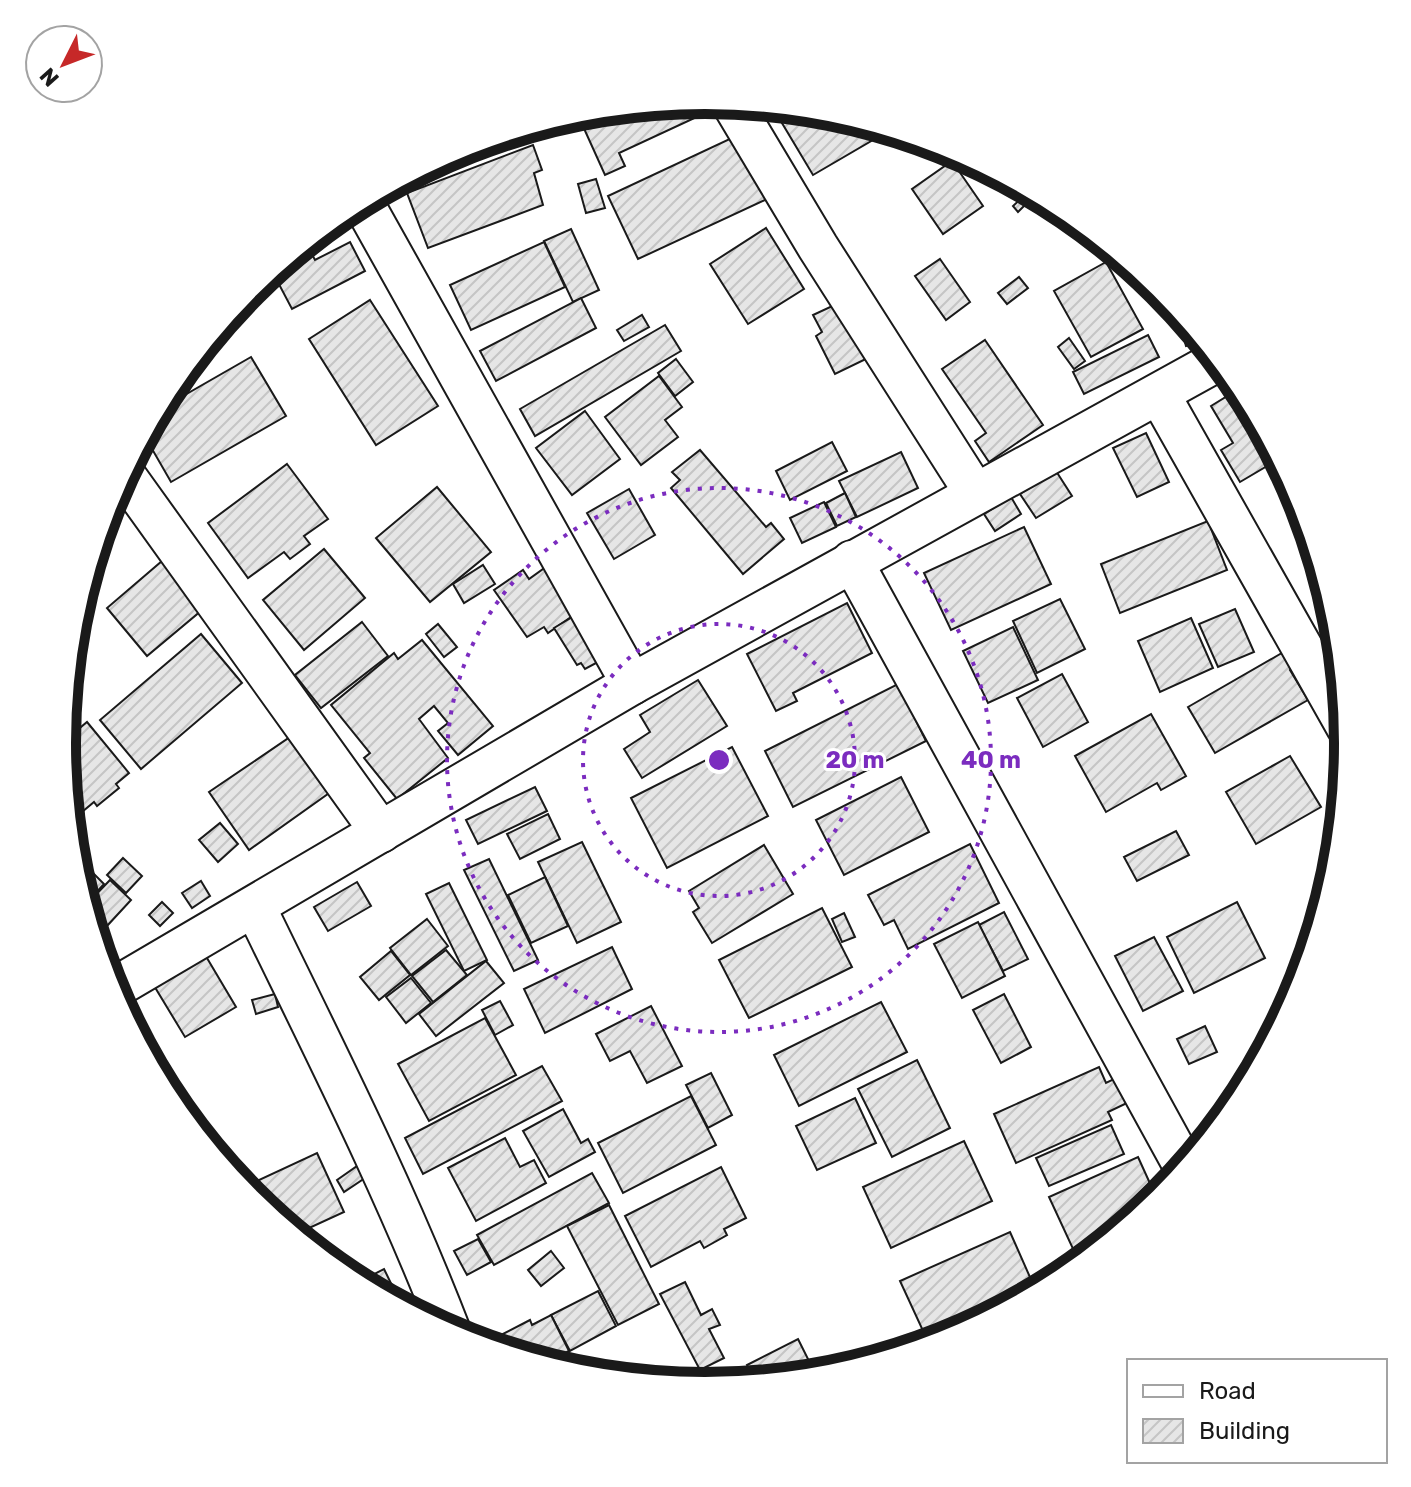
<svg xmlns="http://www.w3.org/2000/svg" width="1411" height="1487" font-family="Rubik,sans-serif">
<style>
.building{fill:url(#building-hatch);stroke:#1a1a1a;stroke-width:2}
.lines{fill:none;stroke-linecap:round;stroke-linejoin:round}
.minor-casing{stroke:#1a1a1a;stroke-width:44}
.minor{stroke:#fff;stroke-width:40}
.ring{fill:none;stroke:#7b2cbf;stroke-width:4;stroke-dasharray:4 8}
.rim{fill:none;stroke:#1a1a1a;stroke-width:10}
.centre{fill:#7b2cbf;stroke:#fff;stroke-width:4}
.ring-label{font-size:24px;text-anchor:middle;font-weight:bold;fill:#7b2cbf;stroke:#fff;stroke-width:6;stroke-linejoin:round;paint-order:stroke}
</style>
<defs>
<pattern id="building-hatch" width="6" height="6" patternUnits="userSpaceOnUse" patternTransform="scale(2)"><rect width="6" height="6" fill="#e6e6e6"/><path d="M-1 1l2-2M0 6l6-6M5 7l2-2" fill="none" stroke="#c5c5c5"/></pattern>
</defs>
<rect width="100%" height="100%" fill="#fff"/>
<g class="building">
<polygon points="695,101 701,115 619,153 625,166 605,175 577,113"/>
<polygon points="794,109 831,112 890,130 813,175 779,118"/>
<polygon points="736,136 767,199 638,259 608,196"/>
<polygon points="533,145 542,170 534,173 543,205 428,248 407,193"/>
<polygon points="952,161 983,206 943,234 912,189"/>
<polygon points="596,179 605,208 586,213 578,184"/>
<polygon points="1024,196 1029,201 1018,212 1013,206"/>
<polygon points="766,228 804,289 748,324 710,264"/>
<polygon points="571,229 599,290 573,302 544,241"/>
<polygon points="350,242 365,271 292,309 272,271 306,243 315,260"/>
<polygon points="544,242 565,287 471,330 450,285"/>
<polygon points="940,259 970,302 946,320 915,276"/>
<polygon points="1106,262 1143,329 1091,357 1054,291"/>
<polygon points="1019,277 1028,288 1007,304 998,293"/>
<polygon points="581,298 596,328 496,381 480,351"/>
<polygon points="370,300 438,406 376,445 309,339"/>
<polygon points="843,301 872,356 835,374 816,336 822,332 813,315"/>
<polygon points="642,315 649,327 624,341 617,330"/>
<polygon points="665,325 681,351 535,436 520,409"/>
<polygon points="1191,325 1201,342 1186,346 1181,328"/>
<polygon points="1148,335 1159,357 1084,394 1073,372"/>
<polygon points="1069,338 1085,361 1074,369 1058,347"/>
<polygon points="985,340 1043,425 989,462 975,441 986,433 942,369"/>
<polygon points="251,357 286,416 171,482 144,435 157,411"/>
<polygon points="676,359 693,382 675,396 658,373"/>
<polygon points="659,376 682,407 665,420 678,437 641,465 605,417"/>
<polygon points="1234,392 1257,431 1263,427 1279,459 1240,482 1221,450 1233,443 1211,406"/>
<polygon points="585,411 620,459 572,495 536,448"/>
<polygon points="1146,433 1169,482 1137,497 1113,448"/>
<polygon points="832,442 847,471 790,500 776,471"/>
<polygon points="700,450 766,527 771,523 784,539 743,574 671,488 680,480 672,472"/>
<polygon points="901,452 918,488 857,517 839,481"/>
<polygon points="287,464 328,519 304,536 310,544 290,559 284,552 248,578 208,523"/>
<polygon points="1056,471 1072,496 1036,518 1020,494"/>
<polygon points="1292,483 1307,519 1295,524 1278,490"/>
<polygon points="437,487 491,552 430,602 376,538"/>
<polygon points="629,489 655,535 614,559 587,513"/>
<polygon points="845,493 856,517 837,526 826,503"/>
<polygon points="1011,497 1021,514 995,531 984,514"/>
<polygon points="824,502 836,527 802,543 790,518"/>
<polygon points="1208,521 1227,570 1120,613 1101,564"/>
<polygon points="1024,527 1051,584 951,630 924,573"/>
<polygon points="324,549 365,598 304,650 263,600"/>
<polygon points="162,561 202,610 147,656 107,608"/>
<polygon points="550,564 581,610 548,633 544,627 527,637 494,590 523,570 529,579"/>
<polygon points="483,565 495,584 464,603 453,584"/>
<polygon points="1060,599 1085,649 1037,673 1013,621"/>
<polygon points="847,603 872,653 793,693 797,701 776,711 747,654"/>
<polygon points="1235,609 1254,652 1218,667 1199,624"/>
<polygon points="579,613 598,662 585,669 581,663 577,665 554,628"/>
<polygon points="1191,618 1213,668 1160,692 1138,641"/>
<polygon points="362,622 388,656 321,708 295,675"/>
<polygon points="438,624 457,647 444,657 426,634"/>
<polygon points="1013,627 1038,680 988,703 963,651"/>
<polygon points="1338,629 1340,654 1329,633"/>
<polygon points="201,634 242,683 141,769 100,720"/>
<polygon points="422,640 493,726 458,755 438,731 448,723 434,706 419,719 448,758 397,799 364,758 370,753 331,705 394,653 398,659"/>
<polygon points="1287,650 1296,666 1290,670 1308,700 1215,753 1188,707"/>
<polygon points="1062,674 1088,722 1043,747 1017,698"/>
<polygon points="698,680 727,726 642,778 624,749 650,732 640,715"/>
<polygon points="898,684 926,741 793,807 765,751"/>
<polygon points="1151,714 1186,776 1161,790 1157,783 1106,812 1075,756"/>
<polygon points="87,722 129,773 116,784 119,788 97,806 94,802 70,822 62,743"/>
<polygon points="293,735 332,791 249,850 209,792"/>
<polygon points="732,747 768,816 667,868 631,798"/>
<polygon points="1290,756 1321,807 1256,844 1226,792"/>
<polygon points="901,777 929,832 844,875 816,820"/>
<polygon points="535,787 547,811 478,844 466,820"/>
<polygon points="548,814 560,839 520,859 507,834"/>
<polygon points="220,823 238,844 218,862 199,840"/>
<polygon points="1176,831 1189,855 1137,881 1124,857"/>
<polygon points="582,842 621,922 577,943 538,862"/>
<polygon points="970,844 999,903 908,949 894,920 884,925 868,895"/>
<polygon points="764,845 793,894 712,943 693,912 699,908 689,891"/>
<polygon points="123,858 142,876 126,893 107,875"/>
<polygon points="489,859 538,960 514,971 464,870"/>
<polygon points="86,866 104,884 85,905 76,876"/>
<polygon points="545,877 568,926 531,943 508,895"/>
<polygon points="110,880 131,900 107,926 86,905"/>
<polygon points="201,881 210,896 192,908 182,893"/>
<polygon points="357,882 371,906 328,931 314,907"/>
<polygon points="449,883 487,960 464,971 426,894"/>
<polygon points="162,902 173,913 160,926 149,915"/>
<polygon points="1237,902 1265,958 1194,993 1167,937"/>
<polygon points="822,908 852,967 749,1018 719,960"/>
<polygon points="1004,912 1028,959 1003,971 979,925"/>
<polygon points="844,913 855,937 842,942 832,919"/>
<polygon points="427,919 448,946 411,975 390,948"/>
<polygon points="978,922 1005,976 962,998 934,944"/>
<polygon points="1154,937 1183,991 1143,1011 1115,956"/>
<polygon points="612,947 632,989 545,1033 524,989"/>
<polygon points="446,950 467,975 433,1002 412,976"/>
<polygon points="391,951 410,975 379,1000 360,977"/>
<polygon points="204,953 236,1007 185,1037 153,984"/>
<polygon points="486,961 504,983 436,1036 419,1014"/>
<polygon points="411,978 431,1003 406,1023 386,997"/>
<polygon points="275,994 278,1007 256,1014 252,1000"/>
<polygon points="1004,994 1031,1047 1001,1063 973,1010"/>
<polygon points="500,1001 513,1025 495,1035 482,1010"/>
<polygon points="881,1002 907,1052 799,1106 774,1055"/>
<polygon points="651,1006 682,1066 647,1083 630,1051 610,1061 596,1034"/>
<polygon points="485,1018 516,1075 429,1121 398,1064"/>
<polygon points="1205,1026 1217,1052 1189,1064 1177,1039"/>
<polygon points="917,1060 950,1128 892,1157 858,1089"/>
<polygon points="542,1066 562,1101 423,1174 405,1138"/>
<polygon points="1099,1067 1106,1083 1116,1078 1127,1103 1108,1112 1112,1120 1016,1163 994,1114"/>
<polygon points="711,1073 732,1115 708,1128 686,1085"/>
<polygon points="691,1096 716,1145 623,1193 598,1143"/>
<polygon points="855,1098 876,1143 817,1170 796,1126"/>
<polygon points="563,1109 581,1143 588,1139 595,1152 549,1177 523,1131"/>
<polygon points="1111,1125 1124,1154 1049,1186 1036,1158"/>
<polygon points="505,1138 520,1167 534,1160 546,1183 476,1221 448,1168"/>
<polygon points="964,1141 992,1201 891,1248 863,1187"/>
<polygon points="317,1153 344,1212 309,1228 314,1239 305,1243 242,1188"/>
<polygon points="1138,1157 1158,1201 1122,1230 1074,1251 1049,1197"/>
<polygon points="360,1164 368,1176 344,1192 337,1180"/>
<polygon points="721,1167 746,1218 724,1229 727,1235 704,1248 700,1241 651,1267 625,1216"/>
<polygon points="592,1173 609,1203 494,1265 477,1235"/>
<polygon points="609,1205 659,1304 618,1325 567,1226"/>
<polygon points="1010,1232 1033,1284 924,1333 900,1281"/>
<polygon points="478,1239 491,1262 467,1275 454,1251"/>
<polygon points="551,1251 564,1268 541,1286 528,1270"/>
<polygon points="384,1269 403,1308 357,1283"/>
<polygon points="685,1282 701,1315 712,1309 720,1325 709,1329 724,1358 700,1370 660,1294"/>
<polygon points="598,1291 616,1326 570,1351 551,1315"/>
<polygon points="551,1315 569,1351 544,1364 499,1350 493,1339 530,1320 532,1325"/>
<polygon points="798,1339 810,1363 776,1380 756,1382 747,1365"/>
</g>
<g class="lines">
<g class="minor-casing">
<g id="minor">
<polyline points="732,103 818,247 975,493"/>
<polyline points="362,201 632,684"/>
<polyline points="1159,394 1347,727"/>
<polyline points="124,474 381,832"/>
<polyline points="852,561 1185,1168"/>
<path d="M 256,909 C 324,1049 395,1188 451,1334"/>
<polyline points="111,990 632,684 1219,360"/>
</g>
</g>
<use href="#minor" class="minor"/>
</g>
<g class="ring">
<circle cx="719" cy="760" r="136"/>
<circle cx="719" cy="760" r="272"/>
</g>
<path d="M0 0H1411V1487H0ZM76 743a629 629 0 1 1 1258 0a629 629 0 1 1-1258 0Z" fill="#fff" fill-rule="evenodd"/>
<path class="rim" d="M76 743a629 629 0 1 1 1258 0a629 629 0 1 1-1258 0Z"/>
<circle cx="719" cy="760" r="12" class="centre"/>
<g class="ring-label">
<text x="855" y="768">20 m</text>
<text x="991" y="768">40 m</text>
</g>
<rect x="1127" y="1359" width="260" height="104" fill="#ffffff" stroke="#a3a3a3" stroke-width="2"/>
<rect x="1143" y="1385" width="40" height="12" fill="#ffffff" stroke="#a3a3a3" stroke-width="2"/>
<text x="1199" y="1399" font-size="24" fill="#1a1a1a">Road</text>
<rect x="1143" y="1419" width="40" height="24" fill="url(#building-hatch)" stroke="#a3a3a3" stroke-width="2"/>
<text x="1199" y="1439" font-size="24" fill="#1a1a1a">Building</text>
<g transform="translate(64 64) rotate(228)"><circle r="38" fill="#ffffff" stroke="#a3a3a3" stroke-width="2"/>
<path d="M0-6L14 30L0 20L-14 30Z" fill="#c62828"/>
<text y="-12" font-size="22" font-weight="bold" text-anchor="middle" fill="#1a1a1a">N</text>
</g>
</svg>
